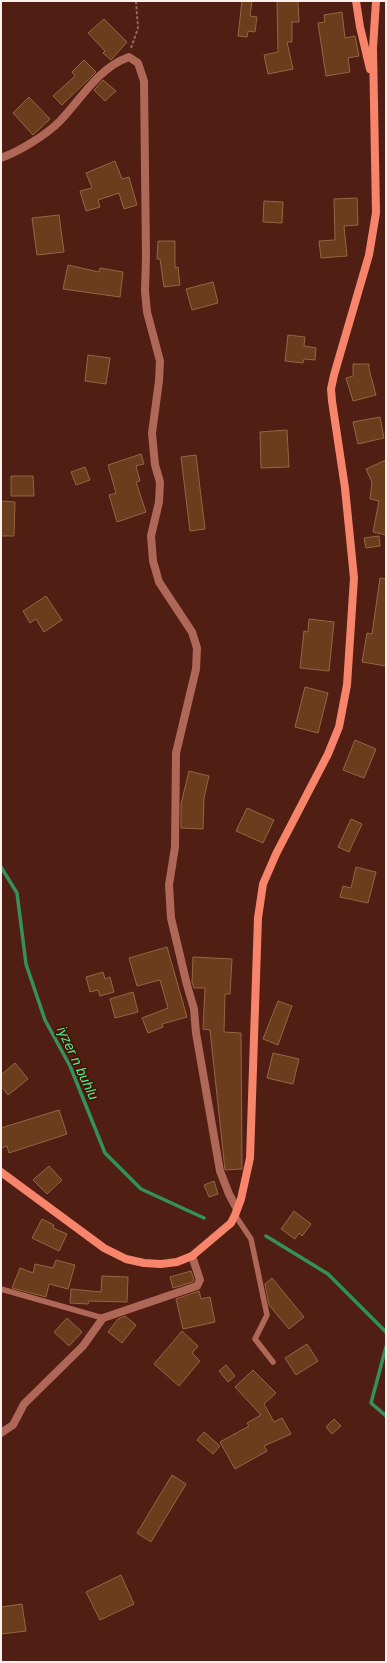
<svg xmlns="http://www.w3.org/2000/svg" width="387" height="1663" font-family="Helvetica,sans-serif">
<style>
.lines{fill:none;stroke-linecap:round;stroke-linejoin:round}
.stream{stroke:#34915b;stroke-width:3.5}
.building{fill:#6b3d1d;stroke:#956544}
.path{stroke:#906b63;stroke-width:2;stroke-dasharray:3 2;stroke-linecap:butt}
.lane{stroke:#af6857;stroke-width:5.5}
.street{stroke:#af6857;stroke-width:8}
.secondary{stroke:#f6856b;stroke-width:8}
.labels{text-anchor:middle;stroke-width:3.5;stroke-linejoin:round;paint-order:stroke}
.water-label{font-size:14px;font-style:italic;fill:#4fec92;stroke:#451409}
</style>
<rect width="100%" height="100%" fill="#511e13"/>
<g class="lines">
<g class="stream">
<polyline points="1,867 17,893 26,964 45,1020 70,1066 105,1153 141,1189 204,1218"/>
<polyline points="266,1236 328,1274 386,1332"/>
<polyline points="386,1347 371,1403 386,1416"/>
</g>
</g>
<g class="building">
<polygon points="242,1 252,1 250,16 257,17 255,32 248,31 247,37 238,36"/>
<polygon points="277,1 298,1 299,22 292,22 292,42 287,42 293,69 268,74 264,55 278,52"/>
<polygon points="342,12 345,38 355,36 359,56 348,58 350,72 326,76 318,23 325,22 324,15"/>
<polygon points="104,19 127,42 111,60 103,53 105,51 88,33"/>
<polygon points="84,60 96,72 62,105 53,96 75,76 72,72"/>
<polygon points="103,80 116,91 105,101 94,90"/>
<polygon points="29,97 50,119 33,135 13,113"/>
<polygon points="115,161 122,179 129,177 137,205 124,209 119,193 98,200 100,207 86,211 80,191 92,188 86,173"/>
<polygon points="357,198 358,225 344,226 347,256 321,258 319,241 335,240 334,199"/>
<polygon points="264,201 283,202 282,223 263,222"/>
<polygon points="59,215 64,252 37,255 32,218"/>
<polygon points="158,241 175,241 175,268 178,267 180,285 164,287 160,259 157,259"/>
<polygon points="68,265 99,272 100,268 123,272 120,297 63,289"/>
<polygon points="213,282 218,303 192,310 186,289"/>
<polygon points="288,335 305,337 304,346 316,348 315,360 304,359 303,363 285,361"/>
<polygon points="88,355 110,358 106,384 85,381"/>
<polygon points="353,364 369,364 369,369 376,395 353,401 346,378 353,376"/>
<polygon points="380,417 384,438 358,444 353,422"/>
<polygon points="287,430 289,467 261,468 260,432"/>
<polygon points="141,454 144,464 136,466 140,481 136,482 146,512 117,522 109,495 116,493 108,465"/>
<polygon points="196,455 205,529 190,531 181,457"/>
<polygon points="386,460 386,535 373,532 379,501 370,499 372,482 366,469"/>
<polygon points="85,467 90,480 76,485 71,472"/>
<polygon points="11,476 33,476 34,496 11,496"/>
<polygon points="1,501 15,502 14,536 1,536"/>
<polygon points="379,536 380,546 366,548 364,538"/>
<polygon points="380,578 386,579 386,666 362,662 367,633 372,634"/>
<polygon points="46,596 62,620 44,632 36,619 30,623 23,611"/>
<polygon points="309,619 334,622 329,671 300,668 304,631 308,632"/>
<polygon points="305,687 328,693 318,733 295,727"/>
<polygon points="355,740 376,749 364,778 343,770"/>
<polygon points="189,771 209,776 204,798 203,829 181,828 181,804"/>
<polygon points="247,808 274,820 263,843 236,831"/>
<polygon points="351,819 362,824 349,852 338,847"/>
<polygon points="356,867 376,872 368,903 340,897 343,886 351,888"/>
<polygon points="167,947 187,1017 162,1024 163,1027 148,1033 142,1018 168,1008 160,980 137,986 129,958"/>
<polygon points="193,957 232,959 230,994 225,994 224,1032 241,1033 242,1169 225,1170 210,1030 203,1029 205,988 194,988 192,982"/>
<polygon points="103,972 105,979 110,977 114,992 100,996 98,990 90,992 86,977"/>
<polygon points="133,992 138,1012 115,1018 110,999"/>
<polygon points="278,1001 292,1006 278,1045 263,1039"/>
<polygon points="273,1053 299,1059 293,1084 267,1078"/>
<polygon points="15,1063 28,1079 8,1095 1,1086 1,1075"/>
<polygon points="59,1110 67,1134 9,1153 7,1146 1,1148 1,1128"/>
<polygon points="49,1166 62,1180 47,1194 33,1180"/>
<polygon points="214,1181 218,1194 209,1197 204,1185"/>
<polygon points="294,1211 311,1224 302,1236 299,1233 295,1239 281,1229"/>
<polygon points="42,1219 54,1225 53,1228 67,1234 59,1251 32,1238"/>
<polygon points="56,1260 75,1265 68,1289 49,1284 46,1297 12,1288 20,1268 33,1273 35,1264 53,1268"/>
<polygon points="191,1271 194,1280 193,1282 173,1288 170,1277"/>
<polygon points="102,1276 128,1277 127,1302 89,1301 88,1304 70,1303 71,1289 101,1292"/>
<polygon points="272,1278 304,1317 289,1329 269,1305 265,1284"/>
<polygon points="199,1291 201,1299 210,1297 215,1322 183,1329 176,1299"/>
<polygon points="125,1316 136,1325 122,1343 108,1332 118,1319"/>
<polygon points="67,1318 82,1332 69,1346 54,1332"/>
<polygon points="182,1331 198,1346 192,1353 200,1361 179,1386 154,1364"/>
<polygon points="307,1344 318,1361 296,1375 285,1358"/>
<polygon points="226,1365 235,1376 228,1382 219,1371"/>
<polygon points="253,1370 276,1393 264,1404 274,1422 282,1418 291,1434 264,1446 267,1451 235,1469 220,1442 249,1426 247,1423 261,1415 235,1387"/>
<polygon points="334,1419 341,1426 332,1434 326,1427"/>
<polygon points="204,1432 220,1446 213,1454 197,1440"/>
<polygon points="172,1475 186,1484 151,1542 137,1533"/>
<polygon points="121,1575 134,1604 100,1620 86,1592"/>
<polygon points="22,1604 26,1631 1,1634 1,1607"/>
</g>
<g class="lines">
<polyline class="path" points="131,48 138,28 136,1"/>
<g class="lane">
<polyline points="235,1215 251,1239 267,1315 255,1339 273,1362"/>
<polyline points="1,1289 103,1318"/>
</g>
<g class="street">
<path d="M 1,158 C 20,151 46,135 60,121 C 82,98 98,68 129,57 L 138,63 L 144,81 L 146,256 L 145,291 L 147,312 L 160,361 L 159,381 L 152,433 L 155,465 L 160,482 L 159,502 L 151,536 L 153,561 L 159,582 L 192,632 L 197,648 L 196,669 L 176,753 L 175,847 L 169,885 L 171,918 L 187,985 L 194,1009 L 196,1033 L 220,1171 L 229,1194 L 237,1209"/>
<polyline points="1,1433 13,1425 24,1404 83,1346 103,1318 197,1286 200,1280 192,1256"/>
</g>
<g class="secondary">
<polyline points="356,1 360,27 370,69"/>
<polyline points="1,1172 104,1248 126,1259 144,1263 161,1264 177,1262 192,1256 231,1223 235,1215 241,1199 250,1158 258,918 263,884 276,854 328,754 339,727 347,685 354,578 345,488 332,401 331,389 334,375 369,255 376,213 373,48 376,1"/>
</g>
</g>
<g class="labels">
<g class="water-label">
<text transform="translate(78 1063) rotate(65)" y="5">iγzer n buhlu</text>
</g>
</g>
<rect width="387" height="1663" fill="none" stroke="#fdefeb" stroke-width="4"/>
</svg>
